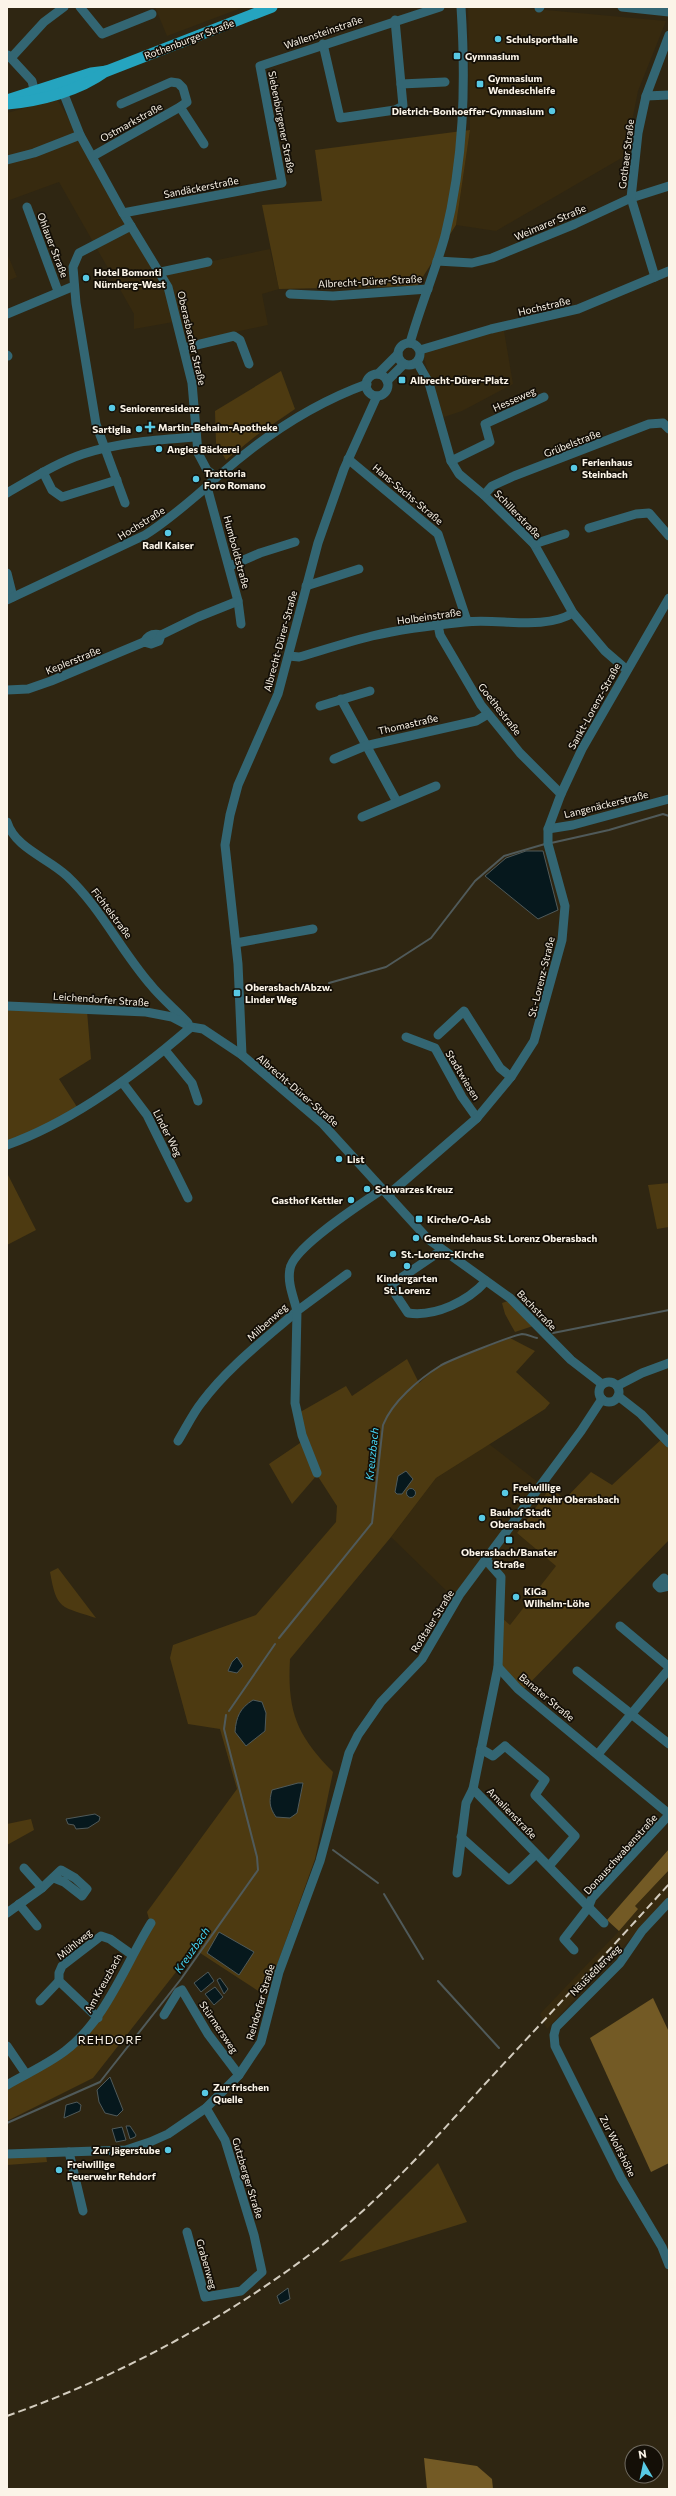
<svg xmlns="http://www.w3.org/2000/svg" width="676" height="2496" font-family="Commissioner,sans-serif">
<style>
.built{fill:#372a0f}
.green{fill:#4d3a11}
.forest{fill:#735a25}
.water{fill:#06181d;stroke:#505a5a}
.lines{fill:none;stroke-linecap:round;stroke-linejoin:round}
.stream{stroke:#505a5a;stroke-width:2}
.minor{stroke:#336673;stroke-width:9}
.major{stroke:#25a4bf;stroke-width:11}
.rail{stroke:#d3ccbe;stroke-width:2;stroke-dasharray:8 4;stroke-linecap:butt}
.poi-dot{fill:#58c9e4;stroke:#140f07;stroke-width:1.5}
.labels{text-anchor:middle;stroke-width:3.5;stroke-linejoin:round;paint-order:stroke}
.street-label{font-size:10px;fill:#fbf4e8;stroke:#140f07}
.poi-label{font-size:10px;font-weight:bold;fill:#fbf4e8;stroke:#140f07;text-anchor:start}
.water-label{font-size:11px;font-style:italic;fill:#45d6f6;stroke:#140f07}
.quarter-label{font-size:12px;letter-spacing:1px;fill:#fbf4e8;stroke:#140f07}
</style>
<rect width="100%" height="100%" fill="#2f2612"/>
<g class="built">
<polygon points="155,7 244,7 167,36"/>
<polygon points="468,7 513,7 666,21 638,91 625,156 496,231 456,225 470,130"/>
<polygon points="57,99 160,272 270,249 279,289 262,294 268,325 184,343 179,321 134,329 134,314 59,182 7,201 7,113"/>
<polygon points="7,253 17,277 7,281"/>
<polygon points="503,325 513,384 462,411 441,418 422,351"/>
<polygon points="489,1444 548,1490 517,1533 557,1566 510,1625 500,1616 501,1578 485,1569 459,1603 391,1537 436,1478"/>
<polygon points="669,1870 669,1897 547,2029 540,2014 619,1931 637,1908 635,1906"/>
</g>
<g class="green">
<polygon points="470,130 456,225 417,286 279,289 262,205 322,201 315,150"/>
<polygon points="281,371 295,409 257,435 226,460 216,443 215,411"/>
<polygon points="7,1008 87,1011 91,1059 59,1079 79,1110 7,1148"/>
<polygon points="7,1173 36,1230 7,1245"/>
<polygon points="669,1183 669,1227 657,1229 648,1185"/>
<polygon points="508,1301 533,1326 515,1332 505,1314 502,1303"/>
<path d="M 510,1338 L 535,1351 L 516,1372 L 550,1403 L 545,1409 L 436,1478 L 391,1537 L 290,1659 C 287,1712 297,1735 333,1772 L 315,1859 L 266,1996 L 194,1949 L 93,2078 L 7,2121 L 7,2087 L 67,2051 L 99,2021 L 151,1926 L 147,1912 L 237,1789 L 220,1729 L 188,1724 L 170,1658 L 173,1645 L 256,1615 L 336,1522 L 337,1506 L 317,1475 L 292,1504 L 269,1464 L 303,1441 L 295,1415 L 346,1386 L 352,1396 L 407,1359 L 419,1383 L 441,1364 Z"/>
<polygon points="664,1437 669,1442 669,1540 522,1691 496,1664 500,1616 510,1625 556,1566 517,1533 550,1488 565,1499 591,1472 612,1485"/>
<path d="M 58,1568 L 96,1618 C 61,1606 57,1611 50,1572 Z"/>
<polygon points="31,1819 34,1830 7,1845 7,1824"/>
<polygon points="46,2155 47,2162 7,2165 7,2158"/>
<polygon points="438,2163 467,2222 339,2262"/>
</g>
<g class="forest">
<polygon points="669,1849 669,1870 635,1906 638,1909 619,1931 607,1920"/>
<polygon points="653,1998 669,2032 669,2163 651,2172 590,2038"/>
<polygon points="424,2458 477,2466 492,2479 493,2489 427,2489"/>
</g>
<g class="water">
<polygon points="526,851 543,851 558,910 538,919 485,876 506,858"/>
<polygon points="406,1471 413,1479 402,1494 397,1494 395,1492 398,1476"/>
<circle cx="411" cy="1493" r="4.5"/>
<polygon points="237,1657 243,1666 237,1673 228,1671 232,1662"/>
<path d="M 253,1700 L 262,1702 L 266,1713 L 265,1731 L 246,1746 L 235,1732 C 236,1717 240,1708 253,1700 Z"/>
<path d="M 298,1783 L 303,1783 L 297,1813 L 290,1818 L 276,1817 C 269,1807 269,1801 272,1790 Z"/>
<polygon points="95,1814 100,1817 99,1821 88,1828 76,1829 74,1825 68,1824 66,1819"/>
<polygon points="219,1932 254,1952 239,1975 207,1953"/>
<polygon points="208,1972 214,1981 201,1992 194,1983"/>
<polygon points="220,1978 228,1989 224,1994 217,1980"/>
<polygon points="215,1987 223,1997 214,2005 205,1994"/>
<polygon points="110,2077 123,2110 117,2116 105,2113 99,2102 97,2090"/>
<polygon points="77,2102 81,2105 80,2111 64,2118 66,2105"/>
<polygon points="126,2126 130,2126 136,2135 135,2137 130,2139"/>
<polygon points="122,2127 126,2140 116,2142 112,2129"/>
<polygon points="288,2288 290,2299 280,2304 277,2296"/>
</g>
<g class="lines">
<g class="stream">
<polyline points="551,843 609,830 663,814 669,816"/>
<polyline points="329,983 386,967 431,938 475,881 504,856 545,844"/>
<polyline points="553,1333 669,1310"/>
<path d="M 279,1638 L 372,1523 L 383,1425 C 392,1402 419,1379 440,1366 C 447,1361 514,1335 522,1334 C 527,1334 532,1337 537,1338"/>
<polyline points="229,1711 275,1644"/>
<polyline points="333,1850 378,1883"/>
<polyline points="384,1894 423,1959"/>
<polyline points="438,1981 499,2048"/>
<polyline points="7,2123 100,2082 181,1979 258,1870 257,1857 224,1729 226,1715"/>
</g>
<g class="minor">
<polyline points="80,7 102,34 152,14"/>
<polyline points="622,7 669,12"/>
<polyline points="539,8 540,7"/>
<polyline points="323,44 340,118 395,110 403,106 395,20"/>
<polyline points="8,55 32,81 36,98"/>
<polyline points="11,58 44,22 64,7"/>
<polyline points="401,84 445,82"/>
<polyline points="61,87 80,135 123,213 168,287 192,383 198,453 207,470 215,476"/>
<polyline points="646,96 669,95"/>
<polyline points="180,107 204,144"/>
<polyline points="93,156 180,107 187,102 183,88 178,83 171,82 121,104"/>
<polyline points="7,160 34,153 80,135"/>
<polyline points="27,207 58,291"/>
<polyline points="123,213 282,183 260,66 440,7"/>
<polyline points="437,261 472,263 492,258 575,224 631,198 669,186"/>
<polyline points="161,272 208,262"/>
<polyline points="655,277 631,198 638,133 646,96 669,35"/>
<polyline points="290,294 333,296 428,289"/>
<polyline points="7,314 74,286"/>
<circle cx="409" cy="354" r="11"/>
<path d="M 410,343 C 420,307 435,272 445,236 C 464,160 466,84 461,7"/>
<polyline points="184,348 234,336 240,340 249,364"/>
<polyline points="420,350 491,329 578,309 669,271"/>
<polyline points="7,355 8,356"/>
<polyline points="417,362 429,383 451,461 459,474 484,495 534,544 573,613 605,651 627,670"/>
<polyline points="378,374 398,354"/>
<circle cx="377" cy="385" r="11"/>
<polyline points="387,381 404,364"/>
<polyline points="348,459 438,534 467,621"/>
<polyline points="451,461 490,442 485,424 544,397"/>
<polyline points="43,472 52,490 62,497 117,480"/>
<polyline points="207,487 238,601 241,624"/>
<path d="M 7,493 C 32,479 56,463 83,454 C 120,442 157,440 195,437"/>
<polyline points="484,495 492,486 514,476 649,424 663,423 669,429"/>
<polyline points="125,503 96,424 76,303 73,267 79,253 131,226"/>
<polyline points="589,528 636,514 649,513 669,536"/>
<polyline points="534,544 565,534"/>
<polyline points="230,566 260,553 295,542"/>
<polyline points="7,573 13,597"/>
<polyline points="306,586 359,569"/>
<path d="M 7,600 L 145,535 C 166,522 184,506 203,490 C 210,484 214,478 221,474 C 264,436 312,404 367,384"/>
<polyline points="438,625 440,635 481,705 520,753 561,794"/>
<path d="M 144,642 C 148,635 153,633 161,635"/>
<path d="M 289,656 L 299,657 C 323,650 348,642 372,636 C 402,629 435,625 465,622 C 500,618 543,631 573,613"/>
<polyline points="7,690 28,689 51,681 144,642 151,644 159,641 161,635 198,617 238,601"/>
<polyline points="341,699 396,800"/>
<polyline points="320,706 370,691"/>
<polyline points="334,759 365,746 476,721 488,714"/>
<polyline points="362,817 436,786"/>
<path d="M 7,822 C 15,848 48,858 67,876 C 100,907 120,949 150,984 C 161,998 176,1010 188,1023"/>
<polyline points="548,829 573,825 669,799"/>
<polyline points="236,943 313,929"/>
<polyline points="7,1006 146,1012 172,1017 191,1027 203,1029 242,1055 322,1123 428,1239 510,1298 571,1360 602,1384"/>
<polyline points="438,1035 464,1011 500,1068 511,1077"/>
<polyline points="406,1037 435,1048 462,1097 477,1118"/>
<polyline points="165,1050 192,1083 198,1101"/>
<polyline points="242,1055 238,964 225,845 230,815 238,785 278,694 318,543 344,469 377,396"/>
<polyline points="122,1082 147,1115 188,1198"/>
<path d="M 7,1145 C 74,1121 138,1073 191,1027"/>
<polyline points="388,1195 477,1118 511,1077 534,1041 562,940 565,906 548,844 548,829 561,794 582,749 669,598"/>
<path d="M 442,1250 L 392,1284 L 392,1289 L 408,1313 C 436,1317 468,1301 486,1281"/>
<circle cx="609" cy="1392" r="10"/>
<polyline points="617,1386 642,1373 669,1363"/>
<polyline points="618,1396 641,1414 669,1443"/>
<path d="M 178,1441 C 186,1428 193,1413 202,1402 C 228,1367 264,1340 297,1311 C 294,1298 287,1283 290,1269 C 293,1247 364,1202 383,1189"/>
<polyline points="317,1473 302,1435 295,1403 297,1311 347,1274"/>
<polyline points="486,1560 501,1577 498,1667 473,1789 604,1923"/>
<polyline points="669,1583 664,1578 657,1585 660,1588 669,1586"/>
<polyline points="620,1626 669,1667"/>
<polyline points="498,1667 518,1689 669,1814"/>
<polyline points="577,1671 669,1744"/>
<polyline points="481,1749 493,1756 505,1746 545,1780 535,1795 575,1836 549,1866"/>
<polyline points="598,1754 669,1669"/>
<polyline points="461,1837 509,1880 536,1854"/>
<polyline points="24,1868 42,1888"/>
<polyline points="457,1873 466,1803 473,1789"/>
<polyline points="669,1902 642,1931 620,1963 556,2027 554,2035 555,2046 621,2178 662,2247 669,2265"/>
<polyline points="19,1904 37,1926"/>
<polyline points="7,1913 42,1888 61,1870 75,1878 87,1889 82,1896 64,1882 54,1878"/>
<polyline points="574,1950 564,1939 588,1908 592,1898 669,1815"/>
<polyline points="40,2001 59,1981"/>
<polyline points="164,2015 178,1992 182,1990 208,2034 239,2075"/>
<polyline points="98,2018 59,1981 59,1973 62,1966 101,1936 110,1939 131,1954"/>
<polyline points="7,2046 26,2074"/>
<path d="M 7,2085 C 26,2074 48,2064 65,2051 C 105,2021 125,1965 151,1923"/>
<polyline points="69,2152 83,2211"/>
<polyline points="7,2154 126,2150 150,2142 168,2134 206,2108 239,2075 261,2042 279,1972 320,1861 349,1753 358,1735 381,1702 422,1659 460,1594 581,1431 602,1399"/>
<polyline points="187,2232 205,2297 241,2291 262,2272 254,2235 225,2140 206,2108"/>
</g>
<g class="major">
<polyline points="7,100 91,73 107,71 272,7"/>
<path d="M 7,104 C 40,101 79,91 106,71"/>
</g>
<path class="rail" d="M 7,2416 C 120,2376 226,2319 321,2246 C 382,2199 433,2141 484,2085 C 546,2018 608,1952 669,1884"/>
</g>
<g class="poi-dot">
<circle cx="498" cy="39" r="4"/>
<rect x="453" y="52" width="8" height="8" rx="2"/>
<rect x="476" y="80" width="8" height="8" rx="2"/>
<circle cx="552" cy="111" r="4"/>
<circle cx="86" cy="278" r="4"/>
<rect x="398" y="376" width="8" height="8" rx="2"/>
<circle cx="112" cy="408" r="4"/>
<path d="M148 421h4v4h4v4h-4v4h-4v-4h-4v-4h4z"/>
<circle cx="139" cy="429" r="4"/>
<circle cx="159" cy="449" r="4"/>
<circle cx="574" cy="468" r="4"/>
<circle cx="196" cy="479" r="4"/>
<circle cx="168" cy="533" r="4"/>
<rect x="233" y="989" width="8" height="8" rx="2"/>
<circle cx="339" cy="1159" r="4"/>
<circle cx="367" cy="1189" r="4"/>
<circle cx="351" cy="1200" r="4"/>
<rect x="415" y="1215" width="8" height="8" rx="2"/>
<circle cx="416" cy="1238" r="4"/>
<circle cx="393" cy="1254" r="4"/>
<circle cx="407" cy="1266" r="4"/>
<circle cx="505" cy="1493" r="4"/>
<circle cx="482" cy="1518" r="4"/>
<rect x="505" y="1536" width="8" height="8" rx="2"/>
<circle cx="516" cy="1597" r="4"/>
<circle cx="205" cy="2093" r="4"/>
<circle cx="168" cy="2150" r="4"/>
<circle cx="59" cy="2170" r="4"/>
</g>
<g class="labels">
<g class="street-label">
<text transform="translate(323 32) rotate(-19)" y="4">Wallensteinstraße</text>
<text transform="translate(189 39) rotate(-21)" y="4">Rothenburger Straße</text>
<text transform="translate(131 122) rotate(-29)" y="4">Ostmarkstraße</text>
<text transform="translate(282 122) rotate(79)" y="4">Siebenbürgener Straße</text>
<text transform="translate(626 154) rotate(-83)" y="4">Gothaer Straße</text>
<text transform="translate(201 187) rotate(-11)" y="4">Sandäckerstraße</text>
<text transform="translate(550 222) rotate(-23)" y="4">Weimarer Straße</text>
<text transform="translate(53 245) rotate(69)" y="4">Ohlauer Straße</text>
<text transform="translate(370 281) rotate(-3)" y="4">Albrecht-Dürer-Straße</text>
<text transform="translate(544 306) rotate(-13)" y="4">Hochstraße</text>
<text transform="translate(192 338) rotate(77)" y="4">Oberasbacher Straße</text>
<text transform="translate(514 399) rotate(-24)" y="4">Hesseweg</text>
<text transform="translate(572 443) rotate(-21)" y="4">Grübelstraße</text>
<text transform="translate(408 494) rotate(40)" y="4">Hans-Sachs-Straße</text>
<text transform="translate(518 514) rotate(46)" y="4">Schillerstraße</text>
<text transform="translate(141 523) rotate(-32)" y="4">Hochstraße</text>
<text transform="translate(237 552) rotate(75)" y="4">Humboldtstraße</text>
<text transform="translate(429 616) rotate(-8)" y="4">Holbeinstraße</text>
<text transform="translate(280 641) rotate(-75)" y="4">Albrecht-Dürer-Straße</text>
<text transform="translate(73 660) rotate(-22)" y="4">Keplerstraße</text>
<text transform="translate(594 706) rotate(-61)" y="4">Sankt-Lorenz-Straße</text>
<text transform="translate(500 709) rotate(52)" y="4">Goethestraße</text>
<text transform="translate(408 724) rotate(-13)" y="4">Thomastraße</text>
<text transform="translate(606 804) rotate(-14)" y="4">Langenäckerstraße</text>
<text transform="translate(112 913) rotate(53)" y="4">Fichtelstraße</text>
<text transform="translate(541 977) rotate(-76)" y="4">St.-Lorenz-Straße</text>
<text transform="translate(101 999) rotate(4)" y="4">Leichendorfer Straße</text>
<text transform="translate(463 1075) rotate(59)" y="4">Stadtwiesen</text>
<text transform="translate(298 1090) rotate(41)" y="4">Albrecht-Dürer-Straße</text>
<text transform="translate(168 1133) rotate(63)" y="4">Linder Weg</text>
<text transform="translate(537 1310) rotate(46)" y="4">Bachstraße</text>
<text transform="translate(267 1322) rotate(-42)" y="4">Milbenweg</text>
<text transform="translate(432 1621) rotate(-58)" y="4">Roßtaler Straße</text>
<text transform="translate(547 1697) rotate(40)" y="4">Banater Straße</text>
<text transform="translate(512 1813) rotate(46)" y="4">Amalienstraße</text>
<text transform="translate(620 1854) rotate(-48)" y="4">Donauschwabenstraße</text>
<text transform="translate(74 1944) rotate(-39)" y="4">Mühlweg</text>
<text transform="translate(595 1970) rotate(-45)" y="4">Neusiedlerweg</text>
<text transform="translate(103 1983) rotate(-61)" y="4">Am Kreuzbach</text>
<text transform="translate(260 2002) rotate(-74)" y="4">Rehdorfer Straße</text>
<text transform="translate(219 2027) rotate(56)" y="4">Stürmersweg</text>
<text transform="translate(618 2146) rotate(63)" y="4">Zur Wolfshöhe</text>
<text transform="translate(248 2178) rotate(73)" y="4">Gutzberger Straße</text>
<text transform="translate(207 2264) rotate(74)" y="4">Grabenweg</text>
</g>
<g class="poi-label">
<text x="506" y="43">Schulsporthalle</text>
<text x="465" y="60">Gymnasium</text>
<text x="488" y="82">Gymnasium<tspan x="488" dy="12">Wendeschleife</tspan></text>
<text x="544" y="115" text-anchor="end">Dietrich-Bonhoeffer-Gymnasium</text>
<text x="94" y="276">Hotel Bomonti<tspan x="94" dy="12">Nürnberg-West</tspan></text>
<text x="410" y="384">Albrecht-Dürer-Platz</text>
<text x="120" y="412">Seniorenresidenz</text>
<text x="158" y="431">Martin-Behaim-Apotheke</text>
<text x="131" y="433" text-anchor="end">Sartiglia</text>
<text x="167" y="453">Angies Bäckerei</text>
<text x="582" y="466">Ferienhaus<tspan x="582" dy="12">Steinbach</tspan></text>
<text x="204" y="477">Trattoria<tspan x="204" dy="12">Foro Romano</tspan></text>
<text x="168" y="549" text-anchor="middle">Radl Kaiser</text>
<text x="245" y="991">Oberasbach/Abzw.<tspan x="245" dy="12">Linder Weg</tspan></text>
<text x="347" y="1163">List</text>
<text x="375" y="1193">Schwarzes Kreuz</text>
<text x="343" y="1204" text-anchor="end">Gasthof Kettler</text>
<text x="427" y="1223">Kirche/O-Asb</text>
<text x="424" y="1242">Gemeindehaus St. Lorenz Oberasbach</text>
<text x="401" y="1258">St.-Lorenz-Kirche</text>
<text x="407" y="1282" text-anchor="middle">Kindergarten<tspan x="407" dy="12">St. Lorenz</tspan></text>
<text x="513" y="1491">Freiwillige<tspan x="513" dy="12">Feuerwehr Oberasbach</tspan></text>
<text x="490" y="1516">Bauhof Stadt<tspan x="490" dy="12">Oberasbach</tspan></text>
<text x="509" y="1556" text-anchor="middle">Oberasbach/Banater<tspan x="509" dy="12">Straße</tspan></text>
<text x="524" y="1595">KiGa<tspan x="524" dy="12">Wilhelm-Löhe</tspan></text>
<text x="213" y="2091">Zur frischen<tspan x="213" dy="12">Quelle</tspan></text>
<text x="160" y="2154" text-anchor="end">Zur Jägerstube</text>
<text x="67" y="2168">Freiwillige<tspan x="67" dy="12">Feuerwehr Rehdorf</tspan></text>
</g>
<g class="water-label">
<text transform="translate(372 1454) rotate(-84)" y="4">Kreuzbach</text>
<text transform="translate(192 1950) rotate(-55)" y="4">Kreuzbach</text>
</g>
<g class="quarter-label">
<text x="110" y="2044">REHDORF</text>
</g>
</g>
<rect width="676" height="2496" fill="none" stroke="#fbf4e8" stroke-width="16"/>
<g transform="translate(644 2464) rotate(351)"><circle r="19" fill="#140f07" stroke="#706b61"/>
<path d="M0-3L7 15L0 10L-7 15Z" fill="#58c9e4"/>
<text y="-6" font-size="11" font-weight="bold" text-anchor="middle" fill="#fbf4e8">N</text>
</g>
</svg>
